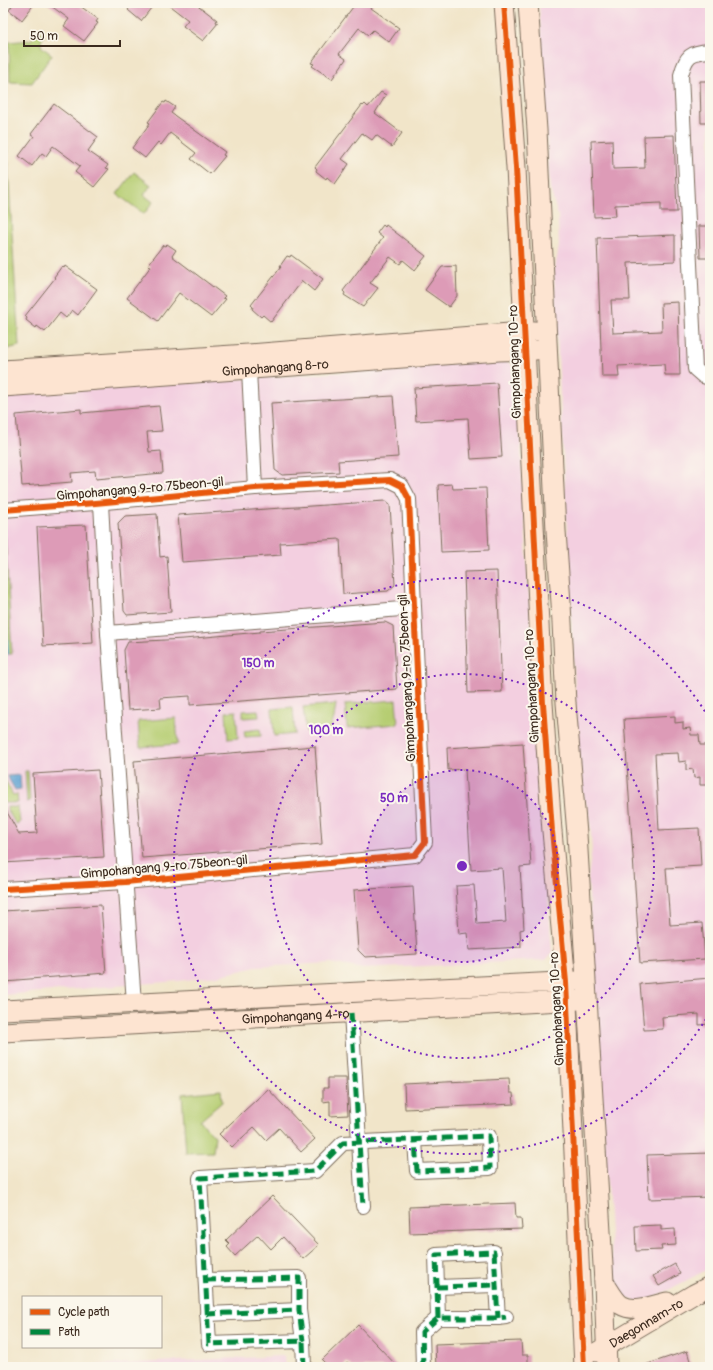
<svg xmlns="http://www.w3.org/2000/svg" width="713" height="1370" font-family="Pangolin,sans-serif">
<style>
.built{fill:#f3cfe0}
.green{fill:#b6cd72;stroke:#787c48}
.water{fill:#5ca0d1;stroke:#4c6578}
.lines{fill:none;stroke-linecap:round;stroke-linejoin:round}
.stream{stroke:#5ca0d1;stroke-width:4}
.building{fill:#dd9bb7}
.street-casing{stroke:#7b6b5a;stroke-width:16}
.secondary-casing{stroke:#7b6b5a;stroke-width:21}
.street{stroke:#fff;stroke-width:14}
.secondary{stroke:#fde4d1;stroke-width:19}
.quiet{stroke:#00873e;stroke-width:5;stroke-dasharray:10 5;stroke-linecap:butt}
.cycleway-casing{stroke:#fbf7ec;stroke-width:8}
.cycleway{stroke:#e8590c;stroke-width:6}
.ring{fill:none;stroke:#7b2cbf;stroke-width:2;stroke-dasharray:2 4}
.labels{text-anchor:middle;stroke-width:4;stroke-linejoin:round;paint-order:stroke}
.street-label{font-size:13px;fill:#3b2a1e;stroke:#fbf7ec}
.centre{fill:#7b2cbf;stroke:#fbf7ec;stroke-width:2}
.ring-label{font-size:12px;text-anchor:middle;font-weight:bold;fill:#7b2cbf;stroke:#fbf7ec;stroke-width:4;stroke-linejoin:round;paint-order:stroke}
</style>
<rect width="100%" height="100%" fill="#fbf7ec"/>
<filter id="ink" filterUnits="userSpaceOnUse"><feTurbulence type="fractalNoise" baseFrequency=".025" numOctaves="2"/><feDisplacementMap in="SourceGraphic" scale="8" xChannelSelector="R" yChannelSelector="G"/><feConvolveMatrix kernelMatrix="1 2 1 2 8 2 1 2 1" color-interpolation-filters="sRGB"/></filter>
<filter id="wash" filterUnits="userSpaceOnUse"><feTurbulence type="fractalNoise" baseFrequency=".012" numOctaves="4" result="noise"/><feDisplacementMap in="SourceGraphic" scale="16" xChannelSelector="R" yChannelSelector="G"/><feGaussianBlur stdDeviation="0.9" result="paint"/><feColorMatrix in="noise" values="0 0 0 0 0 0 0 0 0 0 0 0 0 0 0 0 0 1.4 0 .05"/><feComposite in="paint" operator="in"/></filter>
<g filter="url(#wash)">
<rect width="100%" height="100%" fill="#f1e5c9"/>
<g class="built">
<polygon points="539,3 710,3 710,1268 651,1299 642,1302 624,1298 613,1279 588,878 592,849 590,817 580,785 554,274 559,246 558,216 550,188"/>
<polygon points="491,360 504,360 511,364 514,369 517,377 531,635 537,755 552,953 546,960 363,969 330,963 256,967 217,976 178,981 3,995 3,396 163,384 368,371"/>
<polygon points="284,1356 285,1367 51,1367"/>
</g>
<g class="green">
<polygon points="38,31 44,35 41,41 41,46 52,55 32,83 10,82 9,42 31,40"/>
<polygon points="3,88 19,346 3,350"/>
<polygon points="134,172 151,185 144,195 153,202 144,214 117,194"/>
<polygon points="3,536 5,537 12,654 8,654 3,579"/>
<polygon points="396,700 398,724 347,728 345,704"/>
<polygon points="336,704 334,718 330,730 306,732 303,707"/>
<polygon points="293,707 295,734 274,736 272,709"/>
<polygon points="258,710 259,717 243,718 243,711"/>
<polygon points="236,711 238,738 228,739 226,712"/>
<polygon points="176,718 178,744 140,747 138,721"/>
<polygon points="260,729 261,736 245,737 244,731"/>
<polygon points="25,771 28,771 30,801 27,802"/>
<polygon points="3,776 13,795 17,794 18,803 4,803 3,801"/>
<polygon points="7,807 18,807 20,822 18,824 15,823 7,809"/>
<polygon points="221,1090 222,1102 200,1121 215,1136 213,1152 186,1153 182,1094"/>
</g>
<polygon class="water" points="20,775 21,789 15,790 7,776"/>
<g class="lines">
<polyline class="stream" points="3,597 7,653"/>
</g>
<g id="blocks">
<g class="building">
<polygon points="14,3 35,3 22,20 9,10"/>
<polygon points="47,3 76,3 98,19 96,22 98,23 84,41 64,26 69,19"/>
<polygon points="133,3 155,3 141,21 128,10"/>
<polygon points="166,3 195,3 217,20 216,22 218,23 203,41 183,26 188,20"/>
<polygon points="356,3 374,3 371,8 399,28 389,42 373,30 368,35 359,28 339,54 346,59 332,79 312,66 314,64 311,63"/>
<polygon points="700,81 710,81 710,123 701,123"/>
<polygon points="381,92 386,95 375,113 402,133 392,147 376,135 372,140 362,133 342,159 349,164 335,184 327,177 326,179 316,171 317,169 315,167 362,105 363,106 365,104 368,107"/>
<polygon points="166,101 175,107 171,113 225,152 223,155 225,156 210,174 191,159 196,153 170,133 161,145 158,142 145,158 132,148 150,123 148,122 163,102 165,103"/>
<polygon points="54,104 98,137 88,151 108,165 106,168 109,169 94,187 75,172 80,166 53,146 46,156 42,153 32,166 19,156 34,136 31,134"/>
<polygon points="674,135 677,212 661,212 661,203 615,205 616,216 594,217 591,141 612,140 613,169 645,168 644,136"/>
<polygon points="383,225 385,227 386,225 426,256 415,270 403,260 400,264 390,257 370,283 378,288 363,307 344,295 345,293 343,291 383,238 377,233"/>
<polygon points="699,226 710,226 710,258 700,258"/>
<polygon points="675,235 675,261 628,263 630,300 611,300 613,333 662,331 661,303 678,302 680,375 665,375 664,364 618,366 619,377 602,377 597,238"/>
<polygon points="167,244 176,250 172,256 225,296 223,298 226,299 211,317 179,293 158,321 127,298 151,266 148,265 163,245 165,246"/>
<polygon points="291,255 323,279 314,291 302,281 271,322 263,315 261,317 252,309 253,307 251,305 281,267 280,266 287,256 290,257"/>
<polygon points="62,266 64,268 65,266 97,289 78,315 72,310 66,318 60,313 45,332 37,326 36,328 26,320 27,318 25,316 55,278 54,277"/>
<polygon points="456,266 457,296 449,307 425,290 442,267"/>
<polygon points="497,383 502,457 471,459 468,418 416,421 414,388"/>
<polygon points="393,396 398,457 338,461 339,472 282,475 275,470 271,403"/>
<polygon points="159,406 162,431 147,432 149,452 161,451 163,473 96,479 95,471 71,473 72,482 22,486 16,415 81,409 81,413"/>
<polygon points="452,484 453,489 486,488 489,550 441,552 438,485"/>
<polygon points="385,501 390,505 395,585 388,591 343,594 340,539 280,543 281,555 182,562 178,515"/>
<polygon points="157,514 160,557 167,556 171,612 127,615 124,611 118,523 125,516"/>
<polygon points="86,525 93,643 43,646 37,527"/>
<polygon points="497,571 502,692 468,693 464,572"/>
<polygon points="385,622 393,626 397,689 190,705 190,696 160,698 161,708 128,710 124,650 128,642 184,639 260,632 260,631"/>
<polygon points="675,716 675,723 683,722 683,729 690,728 691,735 699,735 700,745 707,745 707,751 710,751 710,785 700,785 700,777 694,778 693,769 686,770 686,761 679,762 678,753 655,754 659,830 699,828 701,866 666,868 670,925 702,923 705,959 640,963 624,719"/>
<polygon points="523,743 531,866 520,867 524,929 520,930 521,947 469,950 467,933 459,934 456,886 474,885 477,924 506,922 502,868 471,870 465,769 448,770 447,748"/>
<polygon points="315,746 322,844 142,858 134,761"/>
<polygon points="98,770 104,857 3,863 3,805 19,834 37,833 33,774"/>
<polygon points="413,886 417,954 365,957 358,950 354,890"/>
<polygon points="101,905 106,973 17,980 18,981 3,982 3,911"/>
<polygon points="710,978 710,1024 699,1025 699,1014 662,1017 663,1029 644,1030 640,984"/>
<polygon points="328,1078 346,1078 348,1115 330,1116 330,1101 323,1102 323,1088 328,1088"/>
<polygon points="509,1079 510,1093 513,1093 514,1104 405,1109 404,1084"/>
<polygon points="268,1089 315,1139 301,1152 279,1128 266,1140 254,1127 232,1147 219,1134"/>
<polygon points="710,1153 710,1197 649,1199 647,1155"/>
<polygon points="272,1196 319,1245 303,1259 283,1237 271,1249 258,1235 235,1256 227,1247 230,1244 226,1240"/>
<polygon points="515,1203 516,1218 521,1218 522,1229 410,1233 409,1207"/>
<polygon points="661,1225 661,1230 675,1229 676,1245 661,1246 662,1250 636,1251 635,1226"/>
<polygon points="675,1264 680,1274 659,1286 653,1276"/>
<polygon points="358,1325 398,1367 352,1367 347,1362 342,1367 329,1367 322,1360"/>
<polygon points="521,1341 522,1355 528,1355 528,1366 436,1367 435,1344"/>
<polygon points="687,1351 691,1364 684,1367 646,1367 645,1365"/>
</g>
</g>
</g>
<g filter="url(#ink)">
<use href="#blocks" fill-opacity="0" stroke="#7b6b5a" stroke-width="1"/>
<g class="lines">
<g class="street-casing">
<g id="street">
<path d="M 710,51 C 690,52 686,56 681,75 L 695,369 L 703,376 L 710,378"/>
<polyline points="249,370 255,488"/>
<polyline points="101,503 108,633 134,1003"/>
<polyline points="3,510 95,503 255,488 390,480 402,486 409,499 425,842 415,855 125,882 3,889"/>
<polyline points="108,633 413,608"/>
<polyline points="351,1013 363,1206"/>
<polyline points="206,1280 299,1278 299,1310 303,1341"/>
<polyline points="437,1287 495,1285"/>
<polyline points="207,1314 299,1310"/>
<polyline points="438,1318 436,1255 494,1252 498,1318"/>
<polyline points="304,1367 303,1341 209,1344 200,1178 315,1171 343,1143 489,1136 490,1168 417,1171 415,1141"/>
<polyline points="423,1367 422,1332 438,1318 498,1318 506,1317"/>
</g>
</g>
<g class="secondary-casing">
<g id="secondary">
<polyline points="504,3 516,168 543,703 552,831 566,982 584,1367"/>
<polyline points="528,3 537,130 556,531 561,603 566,703 577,834 586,981 604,1282 607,1367"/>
<polyline points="3,370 248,354 535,331"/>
<path id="s1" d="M 3,387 L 499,351 L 536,350"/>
<polyline points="3,1010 579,981"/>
<path id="s2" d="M 3,1032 L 579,1000"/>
<path d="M 604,1282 C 609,1289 614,1300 621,1305 C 634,1313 654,1305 667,1302"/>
<path id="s3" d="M 597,1352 L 694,1294 L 710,1286"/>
</g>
</g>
<use href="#street" class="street"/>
<use href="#secondary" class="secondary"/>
<g class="quiet">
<polyline points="351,1013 363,1206"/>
<polyline points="206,1280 299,1278 299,1310 303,1341"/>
<polyline points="437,1287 495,1285"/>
<polyline points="207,1314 299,1310"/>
<polyline points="438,1318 436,1255 494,1252 498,1318"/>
<polyline points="304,1367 303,1341 209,1344 200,1178 315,1171 343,1143 489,1136 490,1168 417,1171 415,1141"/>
<polyline points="423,1367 422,1332 438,1318 498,1318 506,1317"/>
</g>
<g class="cycleway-casing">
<g id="cycleway">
<polyline points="504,3 516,168 543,703 552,831 566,982 584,1367"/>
<polyline points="3,510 95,503 255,488 390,480 402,486 409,499 425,842 415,855 125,882 3,889"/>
</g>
</g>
<use href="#cycleway" class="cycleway"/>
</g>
</g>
<circle cx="462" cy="866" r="96" fill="#7b2cbf" fill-opacity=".12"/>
<g class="ring">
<circle cx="462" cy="866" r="96"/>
<circle cx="462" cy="866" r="192"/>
<path d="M709 1014A288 288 0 1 1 709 718"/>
</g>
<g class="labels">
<g class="street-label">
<text transform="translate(514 362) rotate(-92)" y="5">Gimpohangang 10-ro</text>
<text dy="5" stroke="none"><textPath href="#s1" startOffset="273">Gimpohangang 8-ro</textPath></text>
<text transform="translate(140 488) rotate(-5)" y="5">Gimpohangang 9-ro 75beon-gil</text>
<text transform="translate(406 678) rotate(-93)" y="5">Gimpohangang 9-ro 75beon-gil</text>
<text transform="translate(531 686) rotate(-93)" y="5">Gimpohangang 10-ro</text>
<text transform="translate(164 866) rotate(-5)" y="5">Gimpohangang 9-ro 75beon-gil</text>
<text transform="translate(556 1009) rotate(-93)" y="5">Gimpohangang 10-ro</text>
<text dy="5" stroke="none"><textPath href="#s2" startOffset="293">Gimpohangang 4-ro</textPath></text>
<text dy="5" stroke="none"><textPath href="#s3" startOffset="57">Daegonnam-ro</textPath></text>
</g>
</g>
<circle cx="462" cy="866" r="6" class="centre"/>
<g class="ring-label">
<text x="258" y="667">150 m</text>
<text x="326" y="734">100 m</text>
<text x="394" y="802">50 m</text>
</g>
<rect width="713" height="1370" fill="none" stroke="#fbf7ec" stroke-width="16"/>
<rect x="22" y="1296" width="140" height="52" fill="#fbf7ec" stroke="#aea59a"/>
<rect x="30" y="1309" width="20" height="6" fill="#e8590c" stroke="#aea59a"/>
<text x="58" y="1316" font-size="12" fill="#3b2a1e">Cycle path</text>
<rect x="30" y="1329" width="20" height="6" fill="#00873e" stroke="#aea59a"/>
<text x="58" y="1336" font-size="12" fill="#3b2a1e">Path</text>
<path d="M24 40v6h96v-6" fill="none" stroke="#3b2a1e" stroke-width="2"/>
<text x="30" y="40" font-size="12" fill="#3b2a1e" stroke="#fbf7ec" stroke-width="3" paint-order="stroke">50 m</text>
</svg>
